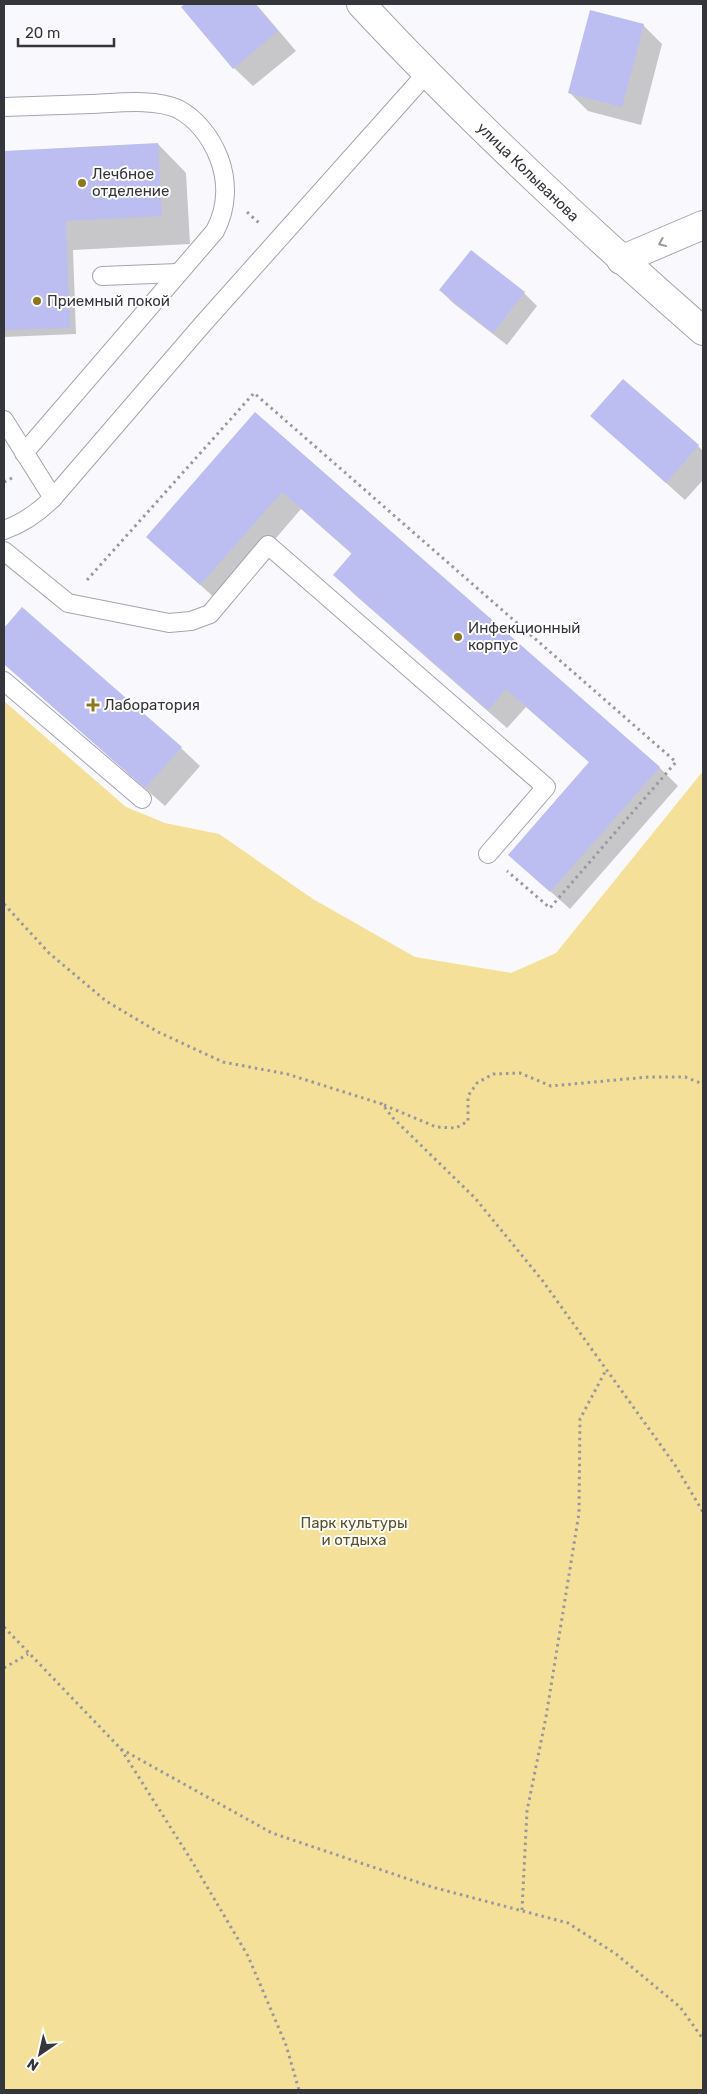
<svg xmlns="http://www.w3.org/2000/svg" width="707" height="2094" font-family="Rubik,sans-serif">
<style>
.green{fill:#f4e099}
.shadow{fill:#0003}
.building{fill:#bcbef1}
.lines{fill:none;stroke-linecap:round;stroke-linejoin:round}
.service-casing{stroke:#a3a4b4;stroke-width:20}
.minor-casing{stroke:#a3a4b4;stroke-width:30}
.path{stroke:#98989e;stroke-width:3;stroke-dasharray:2.5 4;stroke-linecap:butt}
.service{stroke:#fff;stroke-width:18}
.minor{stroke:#fff;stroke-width:28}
.oneway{stroke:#9a9a9e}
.poi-dot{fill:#8e781d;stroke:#fff;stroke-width:2}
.labels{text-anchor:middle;stroke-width:4;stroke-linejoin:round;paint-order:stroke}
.street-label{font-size:15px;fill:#35353c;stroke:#fff}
.poi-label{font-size:15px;fill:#35353c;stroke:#fff;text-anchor:start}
.park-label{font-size:15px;fill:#5a4f26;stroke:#fff}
</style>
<rect width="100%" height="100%" fill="#f9f9fd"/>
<polygon class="green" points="4,701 126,807 165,823 219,834 313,899 415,957 511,973 556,953 703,771 703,2090 4,2090"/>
<g class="shadow">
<polygon points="187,4 256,4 296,51 253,86 234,68 183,7"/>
<polygon points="643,25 662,44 641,125 588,111 569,92"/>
<polygon points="158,144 186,173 190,244 73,250 76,334 4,337 4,152"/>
<polygon points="440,290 524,293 537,306 507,345 453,303"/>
<polygon points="255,414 659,767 678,786 570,909 510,855 590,763 526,707 507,728 354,594 335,575 353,555 301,509 220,603 148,537"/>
<polygon points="592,416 698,446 703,451 703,480 685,500"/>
<polygon points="22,609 181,748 200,766 165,806 4,664 4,630"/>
</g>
<g class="building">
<polygon points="185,4 255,4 278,31 233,69 181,7"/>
<polygon points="590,10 644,24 622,107 568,93"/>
<polygon points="158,143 162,216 66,221 70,328 4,330 4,151"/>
<polygon points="471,250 525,292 493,333 439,290"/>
<polygon points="623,379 699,445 666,483 590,416"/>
<polygon points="255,412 660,767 550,892 508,855 589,762 506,689 488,710 333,575 352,553 282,492 200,585 146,537"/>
<polygon points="22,607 182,747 145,788 4,664 4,628"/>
</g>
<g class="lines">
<g class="service-casing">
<g id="service">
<path d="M 4,107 C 33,106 62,105 91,104 C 116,103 155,98 178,109 C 197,119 211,138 219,158 C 228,182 227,208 215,231 L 24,453"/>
<polyline points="102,276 178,273"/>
<polyline points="4,420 53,498"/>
<path d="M 4,530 C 24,523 38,513 53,498 L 202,325 L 426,74"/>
<polyline points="4,551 68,603 169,623 191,621 210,614 268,545 546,787 488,854"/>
<polyline points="4,681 142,799"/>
</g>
</g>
<g class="minor-casing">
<g id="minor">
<path d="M 361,4 C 469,120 584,227 703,331"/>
<polyline points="621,260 703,225"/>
</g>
</g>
<g class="path">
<polyline points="247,212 259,223"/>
<polyline points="4,482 12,478"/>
<polyline points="87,580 254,393 676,762 550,908 507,871"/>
<polyline points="4,904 49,953 106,1001 158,1032 223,1062 287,1074 382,1104 393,1118 475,1198 542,1280 675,1465 703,1512"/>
<polyline points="384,1105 436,1127 456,1128 468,1121 468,1096 477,1083 493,1074 520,1073 551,1086 648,1077 685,1077 703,1084"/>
<polyline points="4,1627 121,1749 272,1833 432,1887 568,1923 616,1954 680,2007 703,2039"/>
<polyline points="4,1668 28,1654"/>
<polyline points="121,1749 193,1863 248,1956 286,2045 299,2090"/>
<polyline points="522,1910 527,1811 546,1717 579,1513 580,1419 606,1370"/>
</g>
<use href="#service" class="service"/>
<use href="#minor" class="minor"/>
</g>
<defs><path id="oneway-chevron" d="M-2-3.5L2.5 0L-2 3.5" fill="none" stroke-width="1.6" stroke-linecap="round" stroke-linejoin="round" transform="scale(1.25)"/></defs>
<use class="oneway" href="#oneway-chevron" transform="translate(662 243) rotate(157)"/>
<g class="poi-dot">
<circle cx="82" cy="183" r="5"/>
<circle cx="37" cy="301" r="5"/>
<circle cx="458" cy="637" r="5"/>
<path d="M90.5 697.5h5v5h5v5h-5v5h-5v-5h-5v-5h5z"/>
</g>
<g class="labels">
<g class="street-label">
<text transform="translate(528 172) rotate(44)" y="5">улица Колыванова</text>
</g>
<g class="poi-label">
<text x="92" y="179">Лечбное<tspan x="92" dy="17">отделение</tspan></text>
<text x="47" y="306">Приемный покой</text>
<text x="468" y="633">Инфекционный<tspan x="468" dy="17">корпус</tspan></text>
<text x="104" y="710">Лаборатория</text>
</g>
<g class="park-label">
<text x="354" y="1528">Парк культуры<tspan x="354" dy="17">и отдыха</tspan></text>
</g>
</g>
<rect width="707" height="2094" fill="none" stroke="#35353c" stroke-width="10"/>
<g transform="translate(40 2054) rotate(214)" stroke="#ffffff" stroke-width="4" paint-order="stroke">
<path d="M0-4L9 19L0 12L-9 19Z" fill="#35353c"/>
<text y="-8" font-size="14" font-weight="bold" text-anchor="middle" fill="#35353c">N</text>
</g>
<path d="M18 38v8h96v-8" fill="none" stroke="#35353c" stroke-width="2.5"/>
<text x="25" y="38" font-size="15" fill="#35353c" stroke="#ffffff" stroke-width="4" paint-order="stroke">20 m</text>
</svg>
